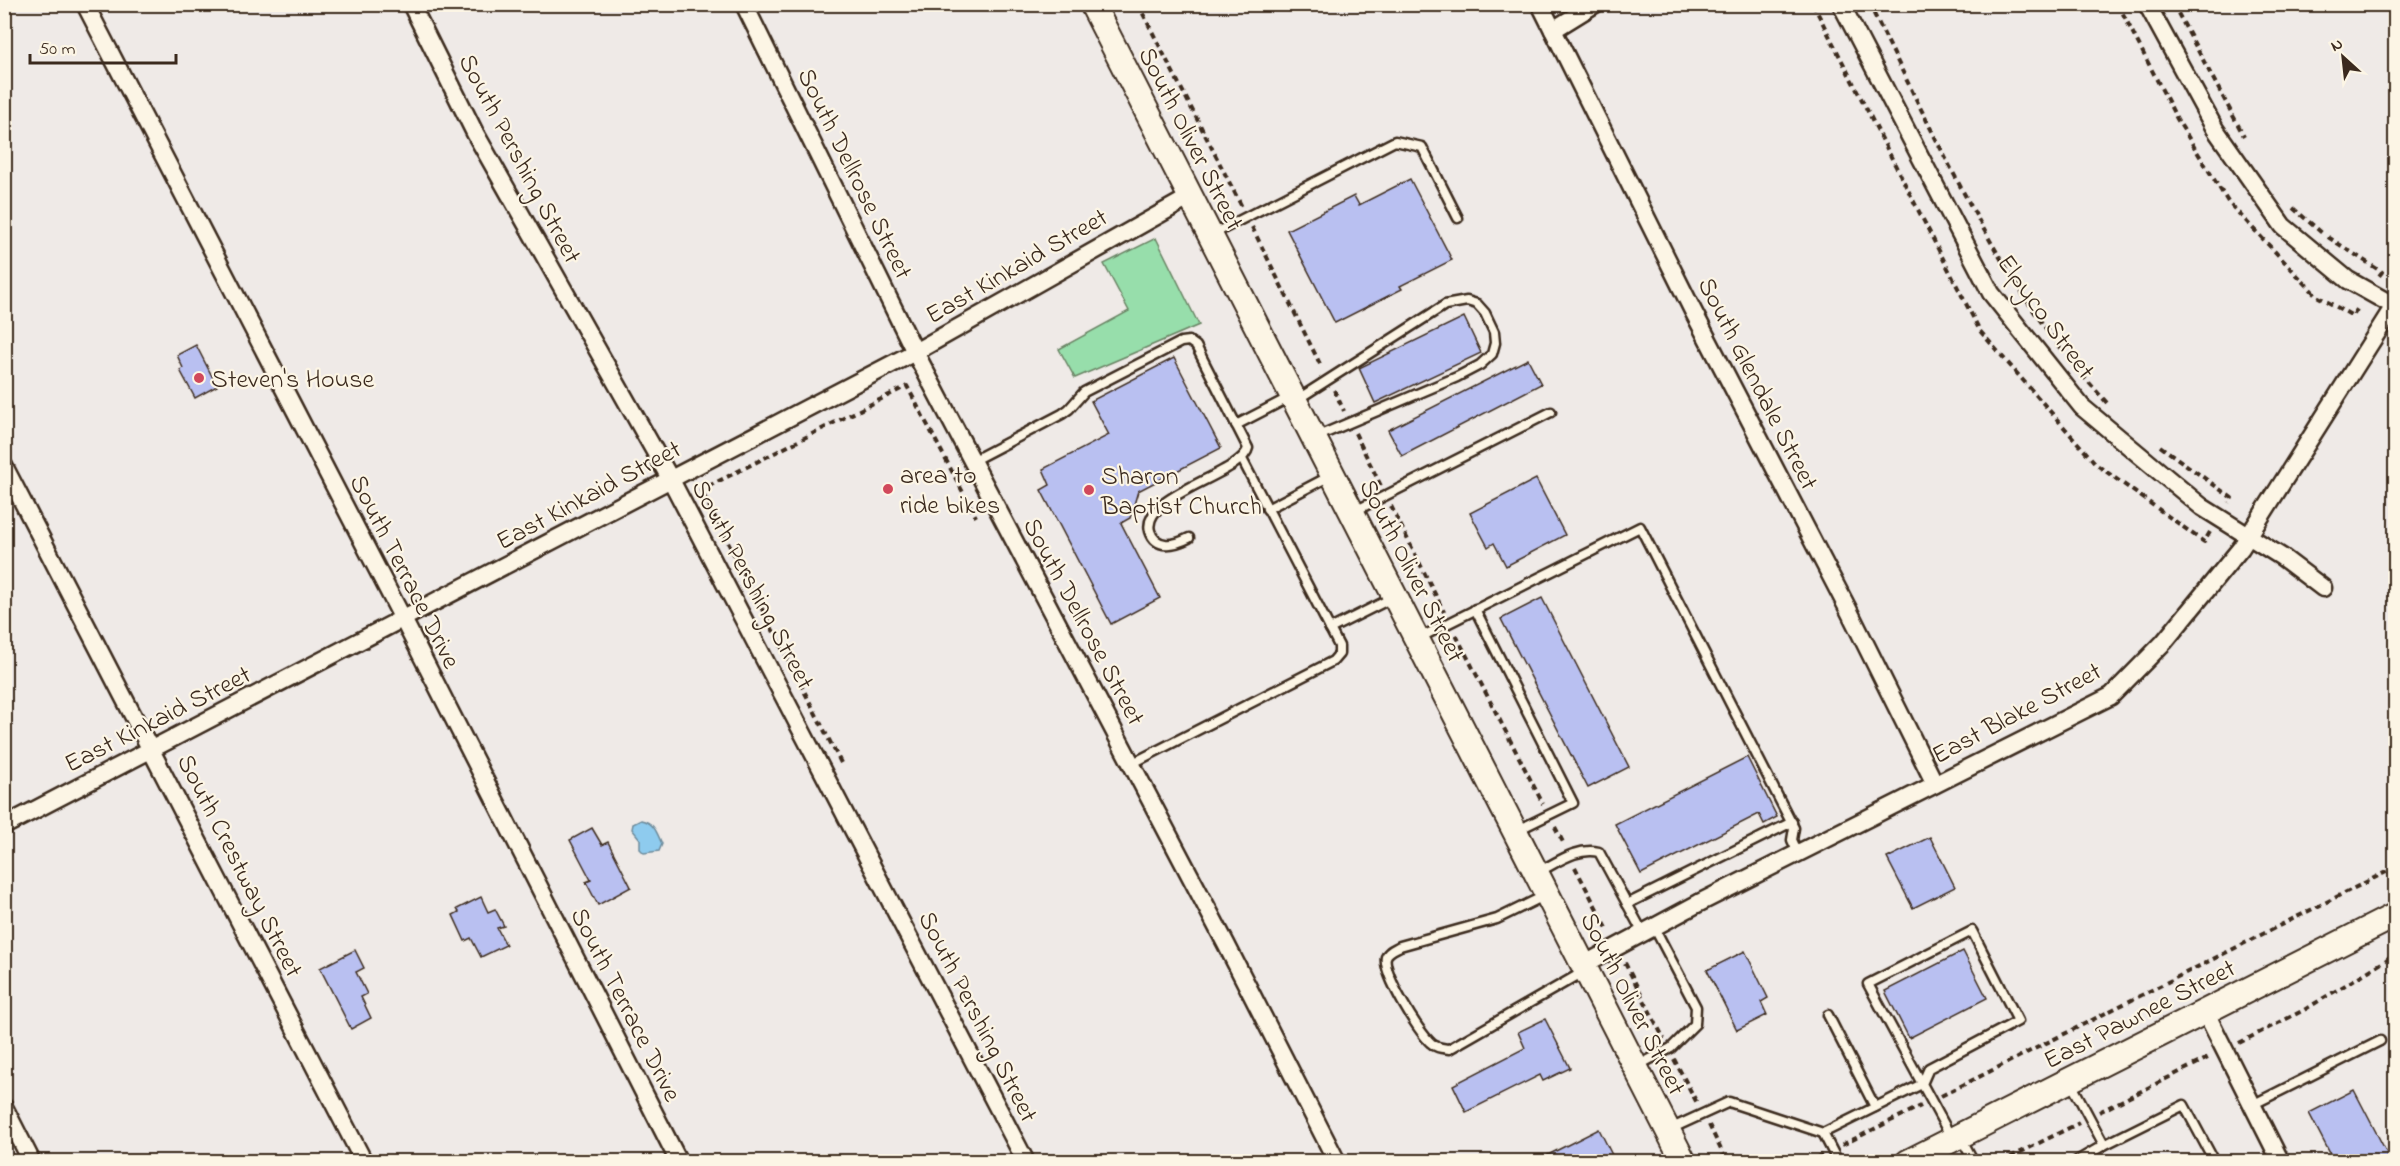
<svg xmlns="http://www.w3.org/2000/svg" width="2400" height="1166" font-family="'Indie Flower',sans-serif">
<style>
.green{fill:#97deab;stroke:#698464;stroke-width:1.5}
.water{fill:#8ecbee;stroke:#6d8b9b;stroke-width:1.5}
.building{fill:#b9c0f1;stroke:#3b2a1e;stroke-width:1.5}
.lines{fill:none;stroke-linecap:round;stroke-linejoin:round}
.lane-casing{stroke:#3b2a1e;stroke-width:13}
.street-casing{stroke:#3b2a1e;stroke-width:21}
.secondary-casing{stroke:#3b2a1e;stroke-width:28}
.path{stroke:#3b2a1e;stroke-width:4;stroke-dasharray:6 4.5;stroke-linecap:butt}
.lane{stroke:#fcf5e5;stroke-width:8}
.street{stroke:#fcf5e5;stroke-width:16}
.secondary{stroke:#fcf5e5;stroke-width:24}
.poi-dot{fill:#d1495b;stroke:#fcf5e5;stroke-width:2}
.labels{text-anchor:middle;stroke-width:4.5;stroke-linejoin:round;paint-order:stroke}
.street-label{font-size:26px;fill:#3b2a1e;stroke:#fcf5e5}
.poi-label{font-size:26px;fill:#3b2a1e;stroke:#fcf5e5;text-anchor:start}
</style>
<rect width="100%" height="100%" fill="#efeae7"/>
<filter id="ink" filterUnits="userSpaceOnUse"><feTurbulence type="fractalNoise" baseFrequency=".0167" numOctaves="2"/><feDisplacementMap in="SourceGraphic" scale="12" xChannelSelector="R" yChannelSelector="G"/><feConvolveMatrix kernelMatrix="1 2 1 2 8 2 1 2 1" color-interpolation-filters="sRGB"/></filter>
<g filter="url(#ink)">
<polygon class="green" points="1156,238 1199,325 1075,378 1059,349 1129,311 1104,264"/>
<path class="water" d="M 641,820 C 654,822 657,833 662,844 L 659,851 L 644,853 L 640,849 L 640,839 L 632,829 L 633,824 Z"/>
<g class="building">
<polygon points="1410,179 1452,260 1400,286 1402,289 1335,323 1287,230 1354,196 1359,205"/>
<polygon points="1464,317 1481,353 1375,403 1359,368"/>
<polygon points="196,345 217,386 195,398 180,370 183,368 177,355"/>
<polygon points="1174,358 1221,448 1138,491 1130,518 1121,523 1160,598 1111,624 1041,490 1050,485 1043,469 1109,435 1091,401"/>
<polygon points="1528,359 1541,384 1402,456 1388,430"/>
<polygon points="1536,479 1565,535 1506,566 1494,543 1488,547 1470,513"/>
<polygon points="1542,598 1629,767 1588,788 1501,619"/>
<polygon points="1747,757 1777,817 1764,824 1759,814 1641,874 1615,824"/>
<polygon points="592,828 602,845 608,842 631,887 598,905 586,882 591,880 570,840"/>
<polygon points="1930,837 1955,887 1913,908 1887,858"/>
<polygon points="481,897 488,912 495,909 504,926 497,928 506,945 481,957 471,938 465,941 453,915 459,912 457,909"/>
<polygon points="355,950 364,968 356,972 367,994 361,997 371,1018 351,1029 320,968"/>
<polygon points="1745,951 1768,998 1761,1002 1767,1015 1737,1030 1707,970"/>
<polygon points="1963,951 1987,998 1909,1038 1885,991"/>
<polygon points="1545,1019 1570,1068 1543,1081 1540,1075 1466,1112 1453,1085 1525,1048 1518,1032"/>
<polygon points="2354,1090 2391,1161 2334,1161 2309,1113"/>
<polygon points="1599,1129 1615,1161 1536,1161"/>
</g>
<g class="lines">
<g class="lane-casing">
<g id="lane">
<polyline points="1213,234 1395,141 1422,147 1458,218"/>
<polyline points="1298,399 1445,305 1467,301 1477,304 1485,313 1494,332 1495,343 1492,354 1480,365 1457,377 1316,437"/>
<polyline points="1236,425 1292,396"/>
<path d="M 972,461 L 1062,414 L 1069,409 L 1084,392 L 1181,342 L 1189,341 L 1196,346 L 1248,448 C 1243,474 1140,495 1150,531 C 1156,550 1175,545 1189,538"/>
<polyline points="1267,509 1332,475"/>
<polyline points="1355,511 1551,412"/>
<polyline points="1475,609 1573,803 1518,830"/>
<polyline points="1330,629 1394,597"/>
<polyline points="1419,638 1640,527 1794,828 1792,840 1798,853"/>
<polyline points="1131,764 1333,661 1339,654 1339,646 1242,459"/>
<path d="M 1538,872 C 1558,862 1577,847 1599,852 L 1643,933"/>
<path d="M 1546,895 L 1497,919 L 1400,946 C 1395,949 1388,951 1386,957 C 1382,973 1419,1033 1431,1043 C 1436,1048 1442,1048 1449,1049 L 1585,971"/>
<polyline points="1627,904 1792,822"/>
<polyline points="1828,1015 1875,1107"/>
<polyline points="1637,1066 1671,1048 1695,1024 1696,1007 1654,927"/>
<polyline points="2071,1083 2104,1145 2075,1162"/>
<polyline points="2252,1105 2380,1041"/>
<polyline points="1668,1130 1729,1102 1823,1133 1922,1084 1929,1068 2018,1021 1972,931 1868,984 1952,1139"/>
<polyline points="1823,1133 1838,1162"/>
<polyline points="1961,1138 1974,1162"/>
<polyline points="2104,1145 2184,1105 2212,1157"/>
</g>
</g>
<g class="street-casing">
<g id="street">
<polyline points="85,4 403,619 679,1162"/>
<polyline points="411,4 475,133 671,480 1026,1162"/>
<polyline points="744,4 915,352 1226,944 1337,1162"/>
<polyline points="1540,4 1693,311 1848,609 1935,784"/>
<polyline points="1841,4 1991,293 2082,407 2202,507 2282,557 2323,588"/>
<polyline points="2147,4 2215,129 2283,226 2348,280 2396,307"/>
<polyline points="1553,30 1595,4"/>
<polyline points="4,466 364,1162"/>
<polyline points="4,826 915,352 1190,197"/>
<polyline points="1583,965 1699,903 2111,696 2164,642 2241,548 2394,306"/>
<polyline points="2205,1011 2281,1162"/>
<polyline points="4,1107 32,1162"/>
</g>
</g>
<g class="secondary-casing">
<g id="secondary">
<polyline points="1092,4 1684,1162"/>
<polyline points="1908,1162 2396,915"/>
</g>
</g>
<g class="path">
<polyline points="1138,4 1242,207"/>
<polyline points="1813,4 1980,331 2097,465 2204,542 2210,532"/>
<path d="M 1869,4 C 1929,123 1983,246 2063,352"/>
<polyline points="2118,4 2177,119 2228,202 2317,296 2353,316 2359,306"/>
<polyline points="2173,4 2244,136"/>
<polyline points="2293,208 2322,233"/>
<polyline points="1252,227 1322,368"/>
<polyline points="2328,237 2382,272 2378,277"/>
<polyline points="2075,367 2108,404"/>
<polyline points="1334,390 1344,411"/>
<polyline points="1355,433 1381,486"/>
<polyline points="2160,446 2232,498 2229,503"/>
<polyline points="1391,506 1444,612"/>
<polyline points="1456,635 1543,804"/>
<polyline points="841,763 701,490 907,386 976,517"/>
<polyline points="1555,827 1564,844"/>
<polyline points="1575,867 1609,932"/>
<polyline points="1625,963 1664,1039"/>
<polyline points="2239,1043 2304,1010 2385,961 2396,951"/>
<polyline points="1674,1059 1697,1103"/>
<polyline points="1941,1096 2396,867"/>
<polyline points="2099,1112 2210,1057"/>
<polyline points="1709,1125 1727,1162"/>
<polyline points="1842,1145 1921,1106"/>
<polyline points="1809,1162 1822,1155"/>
<polyline points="2001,1162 2079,1123"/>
</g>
<use href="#lane" class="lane"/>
<use href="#street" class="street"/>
<use href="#secondary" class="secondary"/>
</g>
</g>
<g class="poi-dot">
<circle cx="199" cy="378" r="6"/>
<circle cx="888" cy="489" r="6"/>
<circle cx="1089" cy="490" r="6"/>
</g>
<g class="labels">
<g class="street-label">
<text transform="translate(1192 138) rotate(63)" y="9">South Oliver Street</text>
<text transform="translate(521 158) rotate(62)" y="9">South Pershing Street</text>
<text transform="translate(856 173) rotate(64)" y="9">South Dellrose Street</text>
<text transform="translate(1016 265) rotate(-30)" y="9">East Kinkaid Street</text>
<text transform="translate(2047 316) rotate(54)" y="9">Elpyco Street</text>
<text transform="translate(1759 383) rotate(63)" y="9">South Glendale Street</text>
<text transform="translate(588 494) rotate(-28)" y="9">East Kinkaid Street</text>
<text transform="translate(1413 570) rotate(63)" y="9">South Oliver Street</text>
<text transform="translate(406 571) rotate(63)" y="9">South Terrace Drive</text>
<text transform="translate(754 584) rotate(62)" y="9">South Pershing Street</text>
<text transform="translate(1085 621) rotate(62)" y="9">South Dellrose Street</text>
<text transform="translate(2016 712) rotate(-28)" y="9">East Blake Street</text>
<text transform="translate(157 718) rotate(-27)" y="9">East Kinkaid Street</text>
<text transform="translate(241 865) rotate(63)" y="9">South Crestway Street</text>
<text transform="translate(1634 1003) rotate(63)" y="9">South Oliver Street</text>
<text transform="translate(627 1004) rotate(63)" y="9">South Terrace Drive</text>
<text transform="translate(2139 1013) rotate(-27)" y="9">East Pawnee Street</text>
<text transform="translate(979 1016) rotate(63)" y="9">South Pershing Street</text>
</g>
<g class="poi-label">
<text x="211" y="387">Steven's House</text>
<text x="900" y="483">area to<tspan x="900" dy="30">ride bikes</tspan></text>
<text x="1101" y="484">Sharon<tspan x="1101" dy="30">Baptist Church</tspan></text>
</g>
</g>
<rect width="2400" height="1166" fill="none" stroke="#fcf5e5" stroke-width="24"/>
<rect x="12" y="12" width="2376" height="1142" fill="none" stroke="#3b2a1e" stroke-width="2" filter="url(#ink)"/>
<g transform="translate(2343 57) rotate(333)" stroke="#fcf5e5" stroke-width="4.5" paint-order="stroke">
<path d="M0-4.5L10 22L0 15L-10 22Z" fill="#3b2a1e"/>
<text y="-9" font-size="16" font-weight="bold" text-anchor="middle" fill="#3b2a1e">N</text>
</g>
<path d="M30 54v9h146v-9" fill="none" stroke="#3b2a1e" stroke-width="3"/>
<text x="39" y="54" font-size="18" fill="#3b2a1e" stroke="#fcf5e5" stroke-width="4.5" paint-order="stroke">50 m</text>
</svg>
